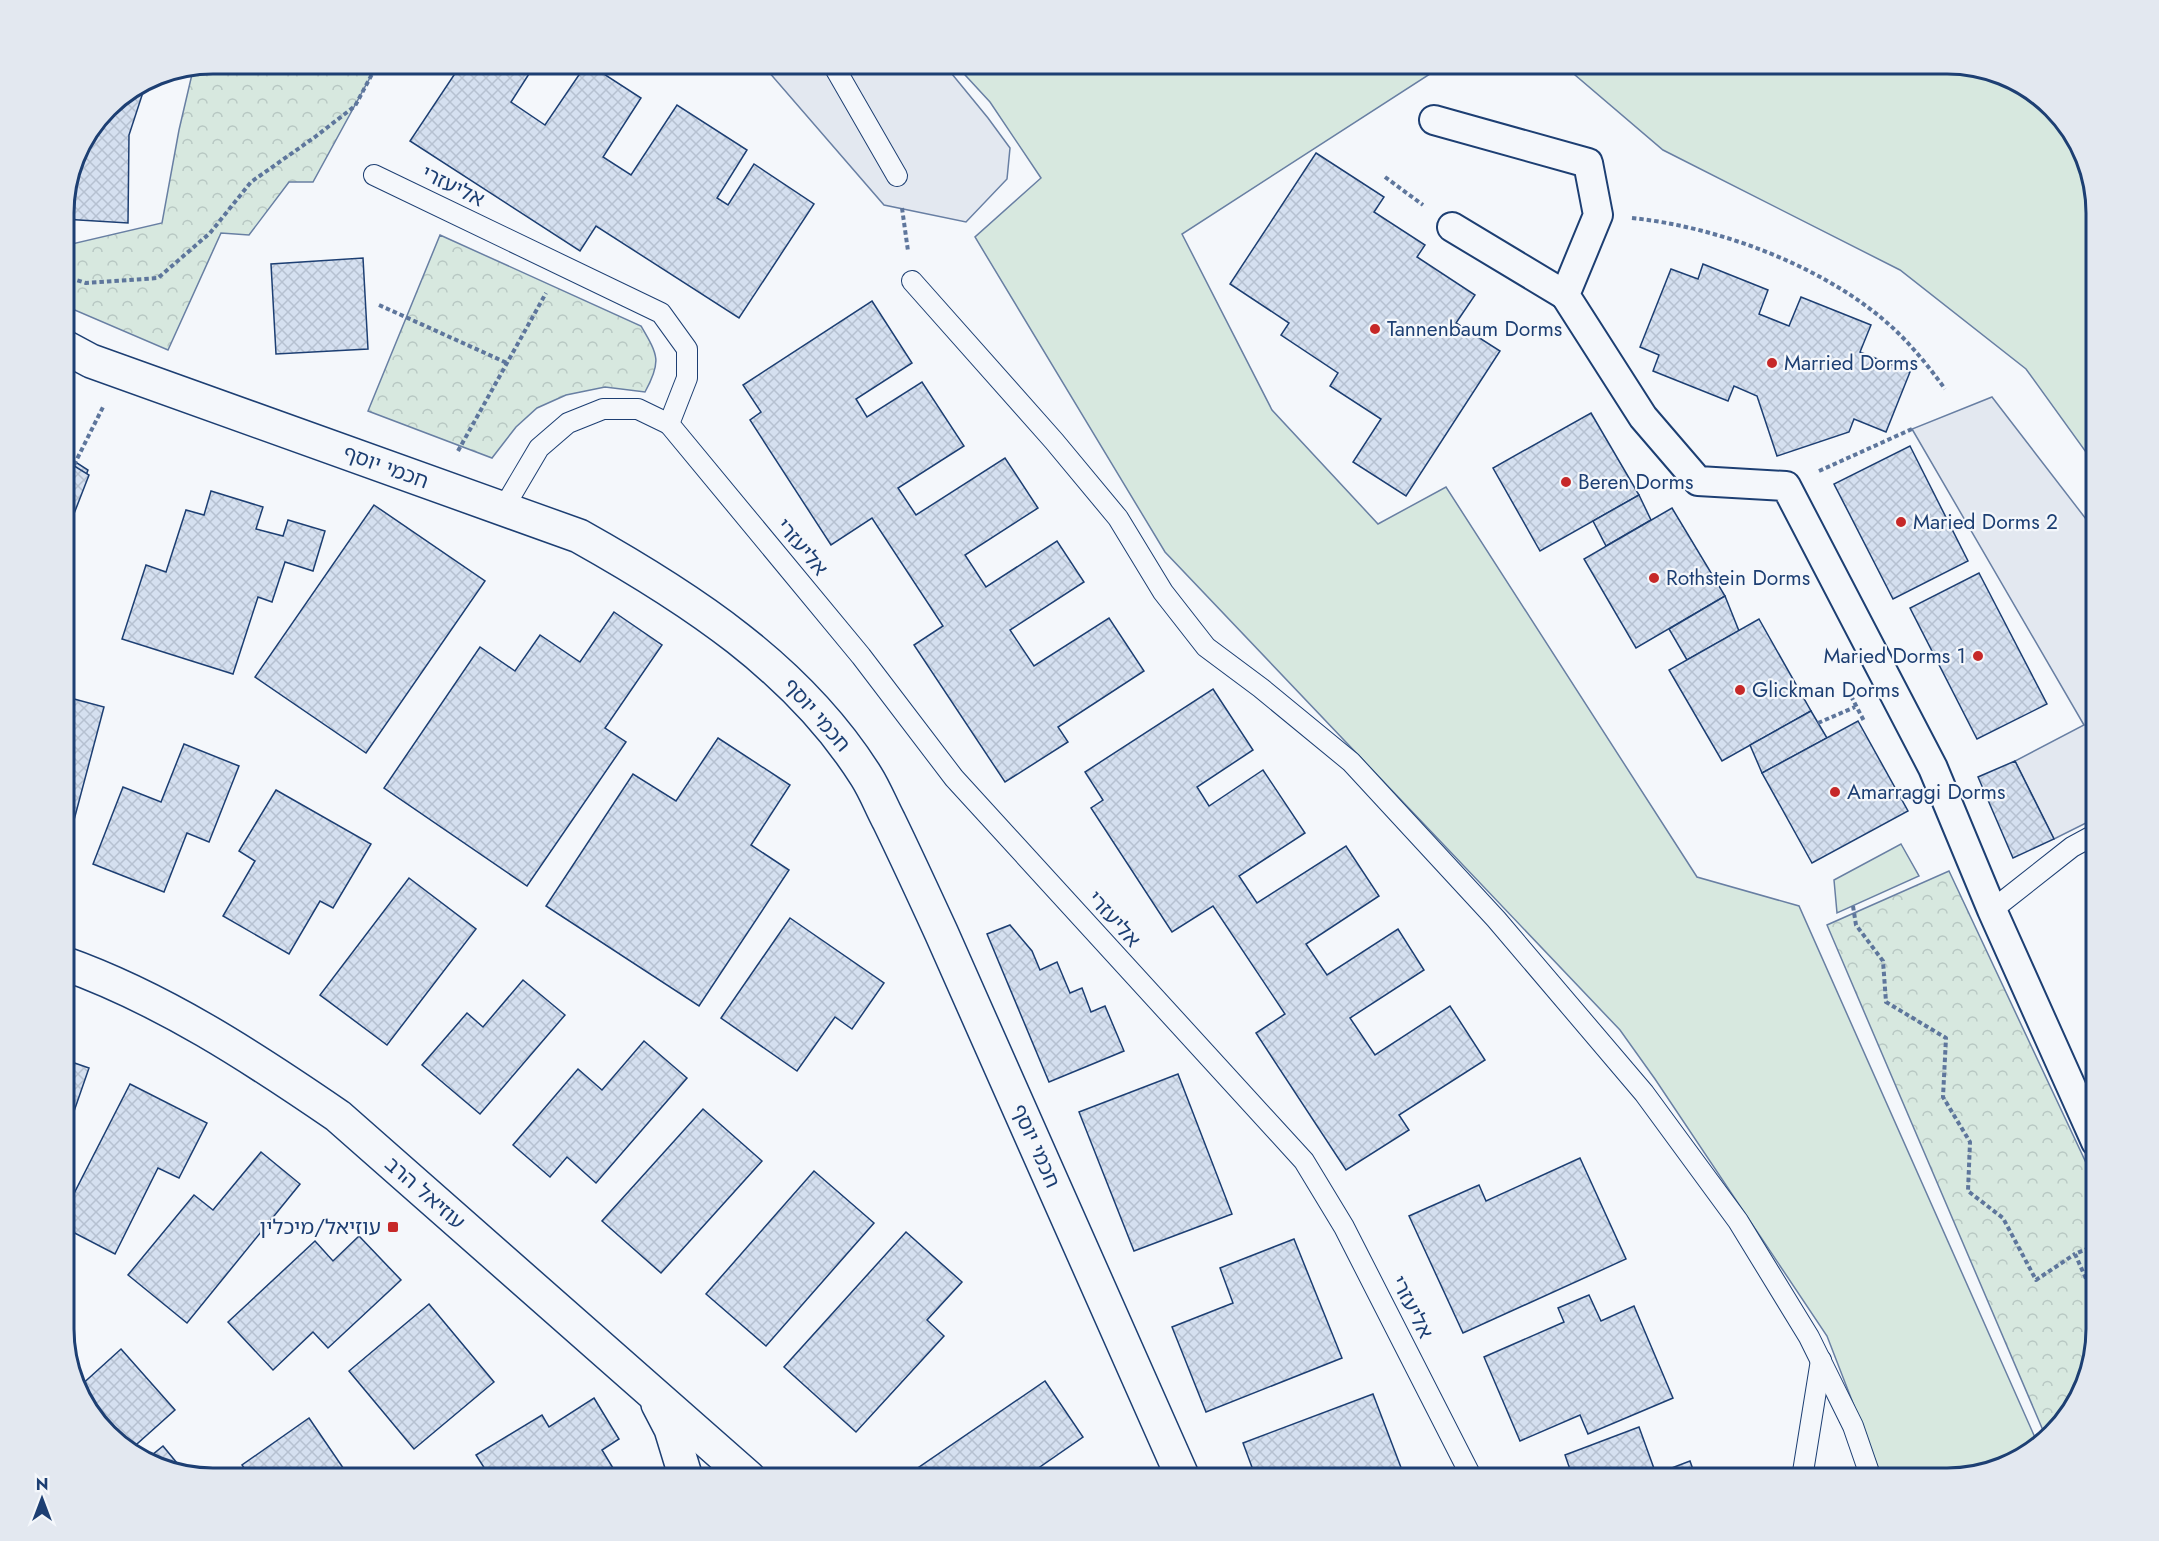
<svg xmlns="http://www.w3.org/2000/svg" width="2159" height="1541" font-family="Jost,'Noto Sans Hebrew',sans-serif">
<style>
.grass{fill:#d7e8df;stroke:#687fa3;stroke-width:1.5}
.forest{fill:url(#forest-crowns);stroke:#687fa3;stroke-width:1.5}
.parking{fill:#e3e8f0;stroke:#687fa3;stroke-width:1.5}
.building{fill:url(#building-cross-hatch);stroke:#1d3f73;stroke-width:1.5}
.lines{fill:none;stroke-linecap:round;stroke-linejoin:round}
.service-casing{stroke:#1d3f73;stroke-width:22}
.pedestrian-casing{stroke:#1d3f73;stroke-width:32}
.minor-casing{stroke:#1d3f73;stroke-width:36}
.tertiary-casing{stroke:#1d3f73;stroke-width:36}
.path{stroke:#5e769c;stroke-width:4;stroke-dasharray:4.5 3;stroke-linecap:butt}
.service{stroke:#f4f7fb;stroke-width:20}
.pedestrian{stroke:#f4f7fb;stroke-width:28}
.minor{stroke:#f4f7fb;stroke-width:33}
.tertiary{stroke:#f4f7fb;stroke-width:33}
.poi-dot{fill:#c62828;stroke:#f4f7fb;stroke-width:2}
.labels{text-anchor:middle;stroke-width:4.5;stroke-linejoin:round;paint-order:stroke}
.street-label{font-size:21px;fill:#1d3f73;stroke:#f4f7fb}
.poi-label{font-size:21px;fill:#1d3f73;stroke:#f4f7fb;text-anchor:start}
.rim{fill:none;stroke:#1d3f73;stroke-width:3}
</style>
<defs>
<pattern id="forest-crowns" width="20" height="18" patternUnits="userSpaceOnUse" patternTransform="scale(1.5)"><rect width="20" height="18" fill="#d7e8df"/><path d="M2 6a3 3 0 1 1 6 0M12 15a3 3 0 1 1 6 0" fill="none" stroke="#b8c8c3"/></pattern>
<pattern id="building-cross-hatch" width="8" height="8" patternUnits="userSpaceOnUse" patternTransform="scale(1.5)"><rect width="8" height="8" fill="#d5e0f0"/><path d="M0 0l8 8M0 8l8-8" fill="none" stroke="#b6c1d1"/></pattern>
</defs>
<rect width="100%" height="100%" fill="#f4f7fb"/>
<g class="grass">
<polygon points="954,63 1447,63 1182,234 1272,410 1378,524 1446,487 1697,877 1799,906 2037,1442 2013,1462 1946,1478 1882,1478 1827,1336 1655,1079 1620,1030 1165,552 975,237 1041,178 990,102"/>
<polygon points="1561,63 1946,63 1994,71 2037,94 2080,146 2096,213 2096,466 2026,369 1900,270 1663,150"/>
<polygon points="1901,844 1919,876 1837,913 1834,880"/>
</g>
<g class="forest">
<polygon points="213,63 378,63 313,182 289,182 249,235 221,233 168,350 63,305 63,246 162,223 179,130 193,70 194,67"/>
<path d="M 440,235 L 641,326 C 658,355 662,361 645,392 L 605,387 L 566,395 L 537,408 L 516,427 L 492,458 L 368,411 Z"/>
<polygon points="1949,871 2096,1184 2096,1328 2088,1376 2065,1419 2045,1435 1827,925"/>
</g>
<g class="parking">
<polygon points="761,63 943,63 988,118 1010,148 1007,179 966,222 884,205"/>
<polygon points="1992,397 2096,532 2096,818 2054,839 2015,761 2084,725 1912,429"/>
</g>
<g class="building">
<polygon points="462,63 536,63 511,102 545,125 587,63 641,98 603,157 631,175 677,105 747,150 717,198 728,205 754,164 814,204 739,318 596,226 580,251 410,141"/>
<polygon points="147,80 129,135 128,223 63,219 63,203 79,146 114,100"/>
<polygon points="1316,153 1384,197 1374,212 1425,245 1417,257 1475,295 1456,323 1500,351 1406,496 1353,462 1381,419 1330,386 1338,373 1281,335 1289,323 1230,284"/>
<polygon points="363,258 368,349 276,354 271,264"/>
<polygon points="1703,264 1768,290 1759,314 1789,326 1801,297 1871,325 1860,352 1910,372 1886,432 1854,419 1849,432 1777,456 1757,396 1734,386 1728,401 1653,371 1659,355 1640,347 1671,269 1698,279"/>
<polygon points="872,301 912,363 856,399 867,417 922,382 964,446 898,488 916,515 1005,458 1038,508 965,555 986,587 1057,541 1084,582 1010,630 1034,666 1109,618 1144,671 1058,727 1068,742 1005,782 914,645 943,626 872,518 831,545 750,420 761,412 743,385"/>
<polygon points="1591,413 1639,495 1540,551 1493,468"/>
<polygon points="1910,446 1968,561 1893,599 1834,484"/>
<polygon points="63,454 88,470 63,534"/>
<polygon points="63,459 89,475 63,542"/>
<polygon points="211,491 263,507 256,529 283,536 288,520 325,531 313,571 285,562 272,602 258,597 233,674 122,639 146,565 166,572 186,510 204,515"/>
<polygon points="1639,495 1651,520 1606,546 1593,521"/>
<polygon points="374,505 485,581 366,753 255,677"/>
<polygon points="1672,508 1725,596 1636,648 1584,559"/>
<polygon points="1979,573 2047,704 1977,739 1910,608"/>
<polygon points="1725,596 1739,631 1687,660 1669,629"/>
<polygon points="614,612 662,645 605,728 626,742 527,886 384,788 480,647 515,671 540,635 580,662"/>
<polygon points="1759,619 1811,711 1722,761 1669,670"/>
<polygon points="1213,689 1253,750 1197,787 1209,806 1263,770 1305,833 1239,876 1257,903 1346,846 1379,896 1306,944 1327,975 1398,929 1424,970 1350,1018 1375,1055 1450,1006 1485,1060 1399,1115 1409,1130 1346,1170 1256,1033 1285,1014 1213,906 1172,932 1091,808 1103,800 1085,772"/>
<polygon points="63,696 104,707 65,854 63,853"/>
<polygon points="1811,711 1827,738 1762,773 1750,745"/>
<polygon points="1858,721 1908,811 1812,863 1762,773"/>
<polygon points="718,738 790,785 751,845 789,870 699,1006 546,906 633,774 676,801"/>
<polygon points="184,744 239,766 209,842 187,833 164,892 93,864 123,787 161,802"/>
<polygon points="2015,761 2054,839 2013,858 1978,777"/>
<polygon points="276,790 371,844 333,908 320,901 289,954 223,916 255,861 239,851"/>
<polygon points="409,878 476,929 387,1045 320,995"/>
<polygon points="790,918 884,983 852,1029 835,1017 797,1071 721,1018"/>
<polygon points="1010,925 1032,951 1040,970 1057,962 1070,993 1082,988 1091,1012 1105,1006 1124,1051 1049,1082 987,934"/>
<polygon points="523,980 565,1015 480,1114 422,1065 467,1013 483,1027"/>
<polygon points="644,1041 687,1078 596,1183 567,1157 550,1177 513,1145 578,1069 602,1090"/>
<polygon points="63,1059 89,1068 63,1143"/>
<polygon points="1178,1074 1232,1214 1134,1251 1079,1112"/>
<polygon points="130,1084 207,1123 179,1178 158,1168 115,1254 63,1227 63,1215"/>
<polygon points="703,1109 762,1161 661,1273 602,1221"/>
<polygon points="261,1152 300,1184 187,1323 128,1275 194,1195 213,1210"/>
<polygon points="1580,1158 1626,1259 1463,1333 1409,1216 1479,1185 1486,1201"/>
<polygon points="814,1171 874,1223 766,1346 706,1294"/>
<polygon points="906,1232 962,1282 927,1320 944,1336 856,1432 784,1367"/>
<polygon points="359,1236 401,1280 328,1348 313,1332 273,1370 228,1322 315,1241 333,1261"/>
<polygon points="1294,1239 1342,1358 1206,1412 1172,1327 1233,1303 1220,1268"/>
<polygon points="1589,1295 1601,1321 1634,1306 1673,1398 1588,1434 1580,1415 1520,1441 1484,1357 1564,1322 1558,1308"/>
<polygon points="429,1304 494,1382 414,1449 349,1371"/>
<polygon points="121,1349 175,1410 129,1451 122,1447 83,1403 78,1388"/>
<polygon points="1045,1381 1083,1437 1024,1478 912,1478 909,1474"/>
<polygon points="1373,1394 1405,1478 1256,1478 1243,1443"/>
<polygon points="594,1398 619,1439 602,1450 613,1468 597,1478 470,1478 485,1469 476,1455 542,1415 549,1427"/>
<polygon points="309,1418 350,1478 251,1478 242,1465"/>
<polygon points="1639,1427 1656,1474 1690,1461 1696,1478 1573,1478 1565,1455"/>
<polygon points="163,1446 186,1474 164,1470 146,1460"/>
</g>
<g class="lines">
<g class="service-casing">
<g id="service">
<polyline points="832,63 897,176"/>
<polyline points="374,175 661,313 687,349 687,378 669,424 861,656 954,778 1304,1161 1344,1227 1472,1478"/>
<polyline points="912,281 1054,441 1118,518 1163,592 1206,647 1261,688 1351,762 1496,919 1644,1093 1738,1221 1809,1337 1853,1426 1871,1478"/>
<polyline points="503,509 539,448 568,423 603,409 638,409 669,424"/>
<polyline points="1992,910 2072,847 2096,834"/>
<polyline points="1802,1478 1821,1360"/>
</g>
</g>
<g class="pedestrian-casing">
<g id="pedestrian">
<polyline points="1434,120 1588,163 1598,215 1565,295 1643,417 1698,481 1786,486 1933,768 1992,910 2096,1142"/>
<polyline points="1452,227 1565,295"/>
</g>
</g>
<g class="minor-casing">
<path id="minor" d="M 63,346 L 91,361 L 579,536 C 688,597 798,668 866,776 C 875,790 881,806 889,821 C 907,858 924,895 941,932 L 1183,1478"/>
</g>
<g class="tertiary-casing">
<g id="tertiary">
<path d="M 63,963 C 162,998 252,1057 338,1116 L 749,1478"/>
<polyline points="658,1404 671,1429 686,1478"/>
</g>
</g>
<g class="path">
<polyline points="1385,177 1423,205"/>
<polyline points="902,208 908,251"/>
<path d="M 1632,218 C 1720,227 1829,268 1894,329 C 1913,347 1930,368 1945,389"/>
<polyline points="63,276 86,283 158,278 210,233 251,182 315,137 355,106 378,63"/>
<polyline points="379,305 507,363"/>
<polyline points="458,451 546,293"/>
<polyline points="74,465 104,405"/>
<polyline points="1819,471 1912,429"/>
<polyline points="1851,696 1864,721"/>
<polyline points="1818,723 1855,707"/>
<polyline points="1853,906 1856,925 1883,961 1886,1002 1946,1038 1943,1097 1970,1142 1968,1191 2003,1218 2036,1280 2075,1254"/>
<polyline points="2096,1245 2075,1254 2096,1301"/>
</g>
<use href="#service" class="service"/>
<use href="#pedestrian" class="pedestrian"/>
<use href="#minor" class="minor"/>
<use href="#tertiary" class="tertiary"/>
</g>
<g class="poi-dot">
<circle cx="1375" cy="329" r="6"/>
<circle cx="1772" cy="363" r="6"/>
<circle cx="1566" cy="482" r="6"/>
<circle cx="1901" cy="522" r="6"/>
<circle cx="1654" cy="578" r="6"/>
<circle cx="1978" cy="656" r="6"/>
<circle cx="1740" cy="690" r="6"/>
<circle cx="1835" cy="792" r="6"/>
<rect x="387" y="1221" width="12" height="12" rx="3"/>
</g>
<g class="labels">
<g class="street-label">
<text transform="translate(453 186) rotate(26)" y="7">אליעזרי</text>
<text transform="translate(386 467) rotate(20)" y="7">חכמי יוסף</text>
<text transform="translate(802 547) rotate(50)" y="7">אליעזרי</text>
<text transform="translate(817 715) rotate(49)" y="7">חכמי יוסף</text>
<text transform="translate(1114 919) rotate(48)" y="7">אליעזרי</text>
<text transform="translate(1036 1146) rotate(66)" y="7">חכמי יוסף</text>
<text transform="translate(425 1193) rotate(41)" y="7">עוזיאל הרב</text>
<text transform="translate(1412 1307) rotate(63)" y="7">אליעזרי</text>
</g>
<g class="poi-label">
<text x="1387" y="336">Tannenbaum Dorms</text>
<text x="1784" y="370">Married Dorms</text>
<text x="1578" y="489">Beren Dorms</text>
<text x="1913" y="529">Maried Dorms 2</text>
<text x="1666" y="585">Rothstein Dorms</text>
<text x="1966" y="663" text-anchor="end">Maried Dorms 1</text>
<text x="1752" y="697">Glickman Dorms</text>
<text x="1847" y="799">Amarraggi Dorms</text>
<text x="381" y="1234" text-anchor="end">עוזיאל/מיכלין</text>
</g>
</g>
<path d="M0 0H2159V1541H0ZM213 74H1947A139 139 0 0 1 2086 213V1329A139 139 0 0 1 1947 1468H213A139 139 0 0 1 74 1329V213A139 139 0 0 1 213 74Z" fill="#e3e8f0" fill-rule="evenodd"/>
<path class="rim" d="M213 74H1947A139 139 0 0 1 2086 213V1329A139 139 0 0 1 1947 1468H213A139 139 0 0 1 74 1329V213A139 139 0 0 1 213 74Z"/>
<g transform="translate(42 1499)" stroke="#f4f7fb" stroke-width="4.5" paint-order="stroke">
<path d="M0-4.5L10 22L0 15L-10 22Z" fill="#1d3f73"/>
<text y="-9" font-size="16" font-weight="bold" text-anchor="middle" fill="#1d3f73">N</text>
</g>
</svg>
